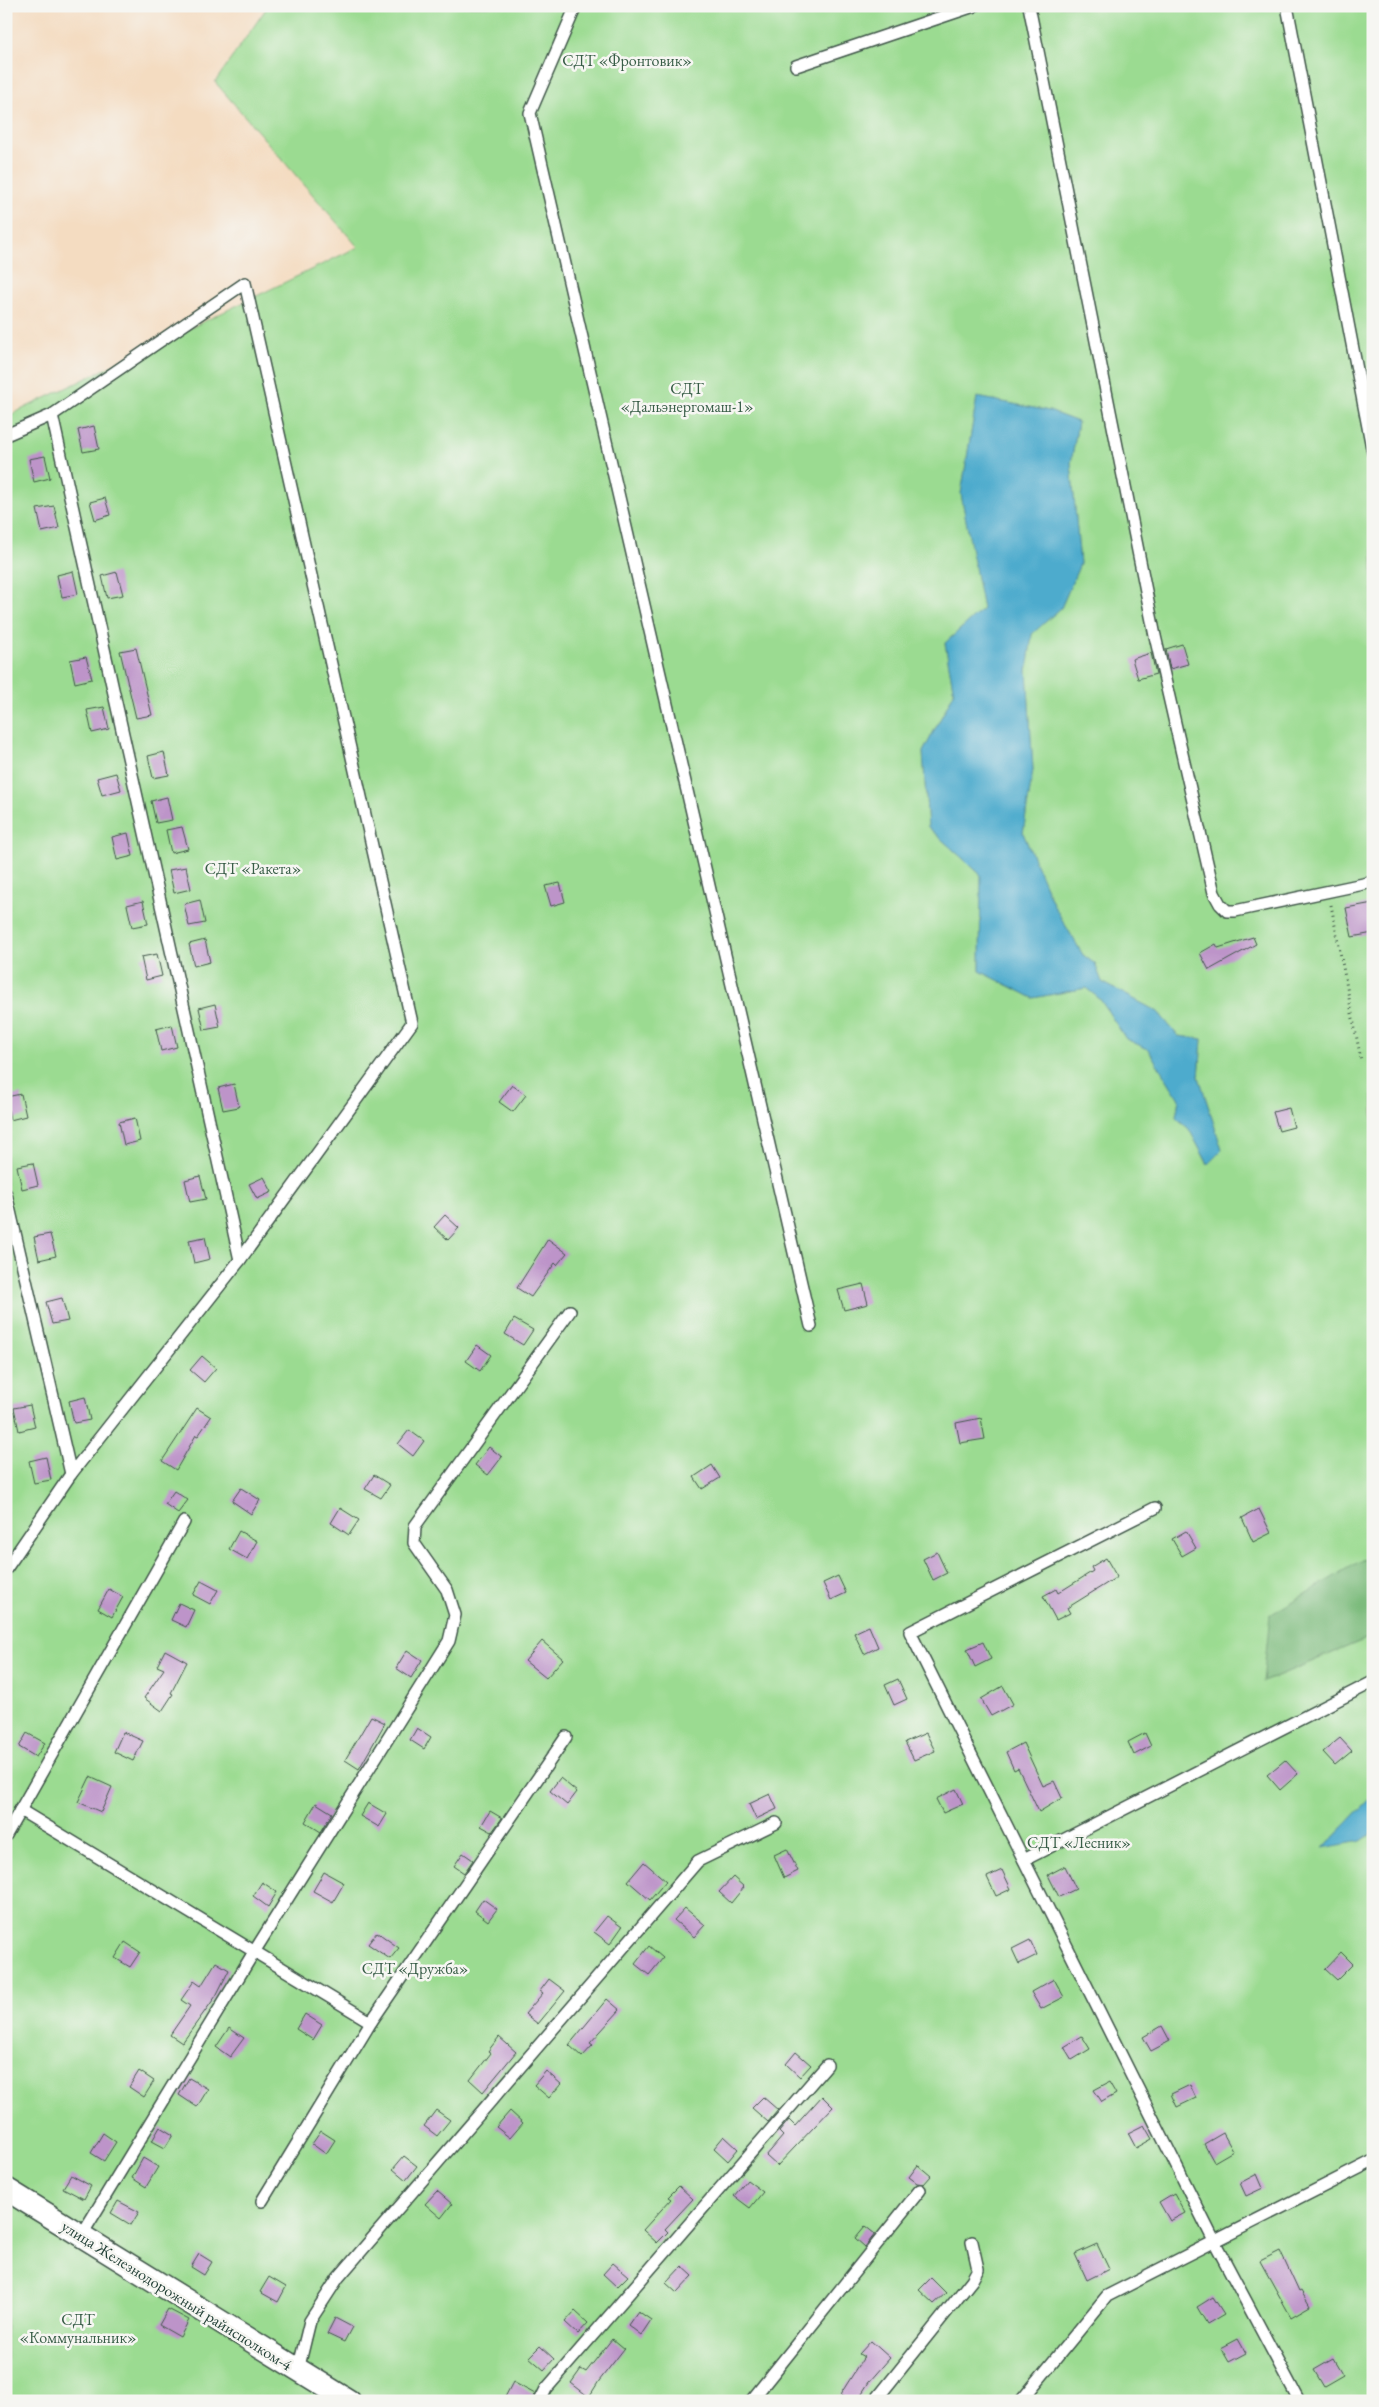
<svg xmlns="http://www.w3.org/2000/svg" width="1379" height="2407" font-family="'EB Garamond',serif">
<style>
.green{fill:#9bdb91;stroke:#5d8c62;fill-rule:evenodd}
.forest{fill:#7cbb7b;stroke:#4e7c58}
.water{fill:#4eabcd;stroke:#367480}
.building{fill:#bd94c9}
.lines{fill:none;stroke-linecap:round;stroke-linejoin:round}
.lane-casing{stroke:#3f5549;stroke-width:14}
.street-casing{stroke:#3f5549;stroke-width:25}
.path{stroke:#3f5549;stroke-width:3;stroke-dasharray:1 4;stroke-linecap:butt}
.lane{stroke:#fff;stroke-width:11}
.street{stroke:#fff;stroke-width:22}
.labels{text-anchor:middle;stroke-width:5;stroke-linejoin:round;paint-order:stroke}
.park-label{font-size:16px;fill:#385d47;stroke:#f6f6f2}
.street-label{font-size:16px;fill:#1f3d34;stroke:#f6f6f2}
</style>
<rect width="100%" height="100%" fill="#f6f6f2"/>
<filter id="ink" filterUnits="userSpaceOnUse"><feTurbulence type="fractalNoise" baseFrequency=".02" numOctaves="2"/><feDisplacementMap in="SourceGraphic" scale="10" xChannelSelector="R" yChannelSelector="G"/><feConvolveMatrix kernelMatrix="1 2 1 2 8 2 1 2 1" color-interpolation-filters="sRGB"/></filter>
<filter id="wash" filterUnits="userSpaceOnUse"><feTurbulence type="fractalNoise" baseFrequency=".0096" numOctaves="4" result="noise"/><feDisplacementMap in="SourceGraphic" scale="20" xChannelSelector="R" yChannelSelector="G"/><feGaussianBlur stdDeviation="1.12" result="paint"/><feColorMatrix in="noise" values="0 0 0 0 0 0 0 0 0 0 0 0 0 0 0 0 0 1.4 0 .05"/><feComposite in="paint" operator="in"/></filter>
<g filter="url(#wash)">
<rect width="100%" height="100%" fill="#f4dcc1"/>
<path class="green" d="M 268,6 L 1373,6 L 1373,1557 L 1362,1560 L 1263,1682 L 1373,1636 L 1373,1796 L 1324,1847 L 1361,1841 L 1373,1833 L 1373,2401 L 6,2401 L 6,417 L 358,247 L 215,82 ZM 977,397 L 1049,411 L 1078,422 L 1071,463 L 1080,564 L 1061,608 L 1032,633 L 1027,671 L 1033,770 L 1023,833 L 1054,906 L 1083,955 L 1095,964 L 1102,982 L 1158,1012 L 1178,1036 L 1202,1039 L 1199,1077 L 1222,1150 L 1207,1163 L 1189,1129 L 1176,1117 L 1179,1099 L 1148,1049 L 1126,1039 L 1100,999 L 1086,988 L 1033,998 L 980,971 L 981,875 L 928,827 L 923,752 L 954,693 L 945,643 L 983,609 L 961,494 Z"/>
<polygon class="forest" points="1373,1557 1373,1636 1263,1682 1270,1615 1362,1560"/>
<g class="water">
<polygon points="977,397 1049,411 1078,422 1071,463 1080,564 1061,608 1032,634 1027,671 1033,770 1023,833 1054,906 1083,955 1095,964 1102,982 1158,1012 1178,1036 1202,1039 1199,1077 1222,1150 1208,1164 1189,1129 1176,1117 1179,1099 1148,1049 1126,1039 1100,999 1086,988 1033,998 980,971 981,875 928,827 923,752 954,693 945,643 983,609 961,494"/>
<polygon points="1373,1796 1373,1833 1361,1841 1323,1848"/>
</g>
<g id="blocks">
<g class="building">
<polygon points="94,426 99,449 83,452 78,430"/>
<polygon points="45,456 50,478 34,482 29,459"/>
<polygon points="105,498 110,515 95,520 90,502"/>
<polygon points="54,506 59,528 42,532 37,509"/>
<polygon points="73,571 78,594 62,597 57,575"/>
<polygon points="117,572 123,595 107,598 102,576"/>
<polygon points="1182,644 1188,664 1170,669 1166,649"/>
<polygon points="136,648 152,715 136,718 120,651"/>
<polygon points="1151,653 1156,674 1138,679 1132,659"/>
<polygon points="86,657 92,679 75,683 70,660"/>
<polygon points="104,707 109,729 92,733 87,710"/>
<polygon points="164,752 169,775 153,778 148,756"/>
<polygon points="116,773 121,790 102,795 97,778"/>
<polygon points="167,797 172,820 156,823 151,801"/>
<polygon points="182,827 188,849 171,853 166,830"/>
<polygon points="128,833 133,856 117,860 112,837"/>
<polygon points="186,867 191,889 174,893 169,870"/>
<polygon points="560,883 565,902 551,906 545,886"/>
<polygon points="200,900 205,923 189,926 184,904"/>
<polygon points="143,901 148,924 132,927 127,905"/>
<polygon points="1373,903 1373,933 1352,937 1346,908"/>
<polygon points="1253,937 1256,944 1209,970 1200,953 1216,944 1218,948"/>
<polygon points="205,940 210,962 194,966 189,944"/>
<polygon points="157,954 162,976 146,980 141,957"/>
<polygon points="215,1004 220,1027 204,1030 199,1008"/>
<polygon points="172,1025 177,1047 161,1051 156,1029"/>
<polygon points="234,1084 239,1107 223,1110 218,1088"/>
<polygon points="512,1085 526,1095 513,1112 499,1102"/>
<polygon points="21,1094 26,1116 10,1120 6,1097"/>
<polygon points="1289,1108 1294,1127 1279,1131 1273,1112"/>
<polygon points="135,1118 140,1141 124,1145 119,1122"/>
<polygon points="33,1163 38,1185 22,1189 17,1166"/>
<polygon points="200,1176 206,1199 190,1202 185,1180"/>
<polygon points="264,1177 272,1192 257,1199 249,1184"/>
<polygon points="445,1215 459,1228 448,1240 434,1227"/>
<polygon points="50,1234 56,1256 39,1260 34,1237"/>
<polygon points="205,1237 210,1259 194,1263 189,1240"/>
<polygon points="548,1239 567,1253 557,1265 555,1263 531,1297 517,1288"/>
<polygon points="863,1284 868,1304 844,1310 838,1290"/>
<polygon points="62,1298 68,1321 52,1324 46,1302"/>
<polygon points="514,1319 533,1330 523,1345 505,1334"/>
<polygon points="477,1345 491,1355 480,1371 466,1361"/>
<polygon points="202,1356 216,1368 204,1382 190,1370"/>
<polygon points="85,1397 90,1420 74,1423 69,1401"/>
<polygon points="30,1405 35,1427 19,1431 14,1408"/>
<polygon points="197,1408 211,1417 198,1436 196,1435 176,1470 162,1461"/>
<polygon points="981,1418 985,1439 960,1443 956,1423"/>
<polygon points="409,1430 424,1441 413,1456 398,1444"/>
<polygon points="489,1447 502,1457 488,1475 475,1465"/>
<polygon points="46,1457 51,1480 34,1483 29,1461"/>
<polygon points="712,1465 720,1478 702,1489 694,1477"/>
<polygon points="374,1475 390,1485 381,1498 365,1489"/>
<polygon points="241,1488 260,1500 251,1514 232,1501"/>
<polygon points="174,1491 188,1500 178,1513 165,1504"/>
<polygon points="340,1508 359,1520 349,1535 331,1523"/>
<polygon points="1259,1509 1271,1533 1253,1542 1242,1518"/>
<polygon points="239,1531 257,1541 247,1559 229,1549"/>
<polygon points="1186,1531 1196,1548 1182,1556 1172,1539"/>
<polygon points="937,1552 947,1573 933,1580 923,1559"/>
<polygon points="1106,1558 1117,1577 1067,1608 1070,1613 1056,1620 1043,1596 1056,1589 1058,1593 1093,1571 1091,1567"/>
<polygon points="838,1576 846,1593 831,1600 823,1583"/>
<polygon points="201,1581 218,1590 210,1604 193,1595"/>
<polygon points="109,1589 123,1597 112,1617 98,1609"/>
<polygon points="179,1603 194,1610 186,1627 171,1620"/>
<polygon points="869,1626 878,1647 864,1654 854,1633"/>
<polygon points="542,1641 563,1659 546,1678 525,1661"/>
<polygon points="983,1642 991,1659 975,1667 967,1649"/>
<polygon points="165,1650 187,1662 171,1693 173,1694 162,1711 144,1698 164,1669 157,1666"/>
<polygon points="407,1650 422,1660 411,1678 396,1668"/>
<polygon points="898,1679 907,1699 894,1705 885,1685"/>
<polygon points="1003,1686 1013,1704 991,1716 981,1699"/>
<polygon points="371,1716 385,1723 359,1769 345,1760"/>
<polygon points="417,1728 431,1737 424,1749 410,1740"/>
<polygon points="123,1732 143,1741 133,1761 114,1752"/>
<polygon points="27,1733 45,1743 36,1757 19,1747"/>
<polygon points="926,1733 935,1751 914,1760 905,1742"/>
<polygon points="1145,1733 1151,1746 1134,1755 1128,1742"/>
<polygon points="1340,1738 1352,1751 1335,1765 1323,1752"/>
<polygon points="1023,1743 1043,1786 1054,1781 1062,1798 1039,1812 1018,1768 1014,1770 1006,1752"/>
<polygon points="1285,1760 1298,1774 1280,1790 1267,1775"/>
<polygon points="90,1777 112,1787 101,1812 78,1802"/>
<polygon points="560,1778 577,1792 567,1805 550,1791"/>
<polygon points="956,1789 963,1804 943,1813 936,1799"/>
<polygon points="770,1794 777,1809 756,1819 749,1804"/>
<polygon points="316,1803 332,1813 321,1832 305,1822"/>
<polygon points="368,1803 387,1814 379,1827 360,1816"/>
<polygon points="490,1811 502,1818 492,1832 481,1826"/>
<polygon points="787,1849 798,1871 784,1878 774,1855"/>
<polygon points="463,1853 473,1860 464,1873 454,1866"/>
<polygon points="644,1862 666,1881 650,1900 628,1881"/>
<polygon points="1065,1866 1076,1889 1059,1897 1048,1875"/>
<polygon points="1002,1870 1011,1889 996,1896 987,1877"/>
<polygon points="324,1872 344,1883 333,1902 313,1891"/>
<polygon points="733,1877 744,1887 731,1903 719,1892"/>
<polygon points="262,1882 277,1892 268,1907 253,1896"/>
<polygon points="483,1899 497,1909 488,1921 475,1911"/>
<polygon points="685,1908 705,1925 694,1937 674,1920"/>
<polygon points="607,1916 622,1927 610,1944 594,1932"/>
<polygon points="377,1932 399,1948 390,1959 368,1944"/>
<polygon points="1030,1940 1037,1955 1019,1964 1012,1949"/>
<polygon points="125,1942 140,1952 130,1967 115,1958"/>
<polygon points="649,1946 663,1958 649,1975 635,1964"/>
<polygon points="1341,1952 1353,1964 1337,1980 1325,1969"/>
<polygon points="216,1962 229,1970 216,1996 182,2043 170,2035 190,2006 181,2000 194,1981 201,1986"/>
<polygon points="549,1979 565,1991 538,2024 525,2014 543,1993 540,1991"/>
<polygon points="1054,1979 1064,1997 1041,2009 1031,1992"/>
<polygon points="607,1999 620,2010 590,2043 593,2045 582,2057 569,2045"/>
<polygon points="305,2014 322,2025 313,2040 296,2029"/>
<polygon points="1162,2026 1170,2041 1151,2051 1143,2037"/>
<polygon points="229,2028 244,2038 230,2057 216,2047"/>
<polygon points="1082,2036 1090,2049 1072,2060 1064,2047"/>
<polygon points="499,2037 516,2052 483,2092 470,2080 491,2053 488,2051"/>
<polygon points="796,2052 811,2065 800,2077 786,2064"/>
<polygon points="139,2071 154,2081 144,2097 129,2087"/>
<polygon points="546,2071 561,2084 549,2098 534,2085"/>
<polygon points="189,2078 208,2089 197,2107 179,2095"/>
<polygon points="1109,2082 1116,2094 1102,2102 1094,2090"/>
<polygon points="1190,2085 1196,2098 1177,2107 1171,2094"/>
<polygon points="822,2096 833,2107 777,2166 766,2156 783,2136 779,2132 789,2120 795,2126"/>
<polygon points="763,2097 778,2110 768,2122 752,2108"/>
<polygon points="436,2110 450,2120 437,2136 424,2126"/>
<polygon points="510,2111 523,2123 510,2138 496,2127"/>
<polygon points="1144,2125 1152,2139 1136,2148 1128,2133"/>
<polygon points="160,2127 173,2135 165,2148 152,2141"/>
<polygon points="321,2131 335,2140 326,2154 312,2144"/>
<polygon points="103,2133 116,2142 104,2161 91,2153"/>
<polygon points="1223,2133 1233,2151 1214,2162 1204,2144"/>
<polygon points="724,2136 738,2149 728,2161 714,2148"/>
<polygon points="404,2156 417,2166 406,2180 393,2169"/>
<polygon points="143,2158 158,2167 146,2187 132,2178"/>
<polygon points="918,2165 931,2176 924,2184 917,2183 909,2177"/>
<polygon points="1257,2174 1263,2188 1246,2196 1240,2183"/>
<polygon points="71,2175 91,2186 84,2199 63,2188"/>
<polygon points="747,2180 763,2192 750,2208 734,2196"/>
<polygon points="679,2186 693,2199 665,2229 668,2232 657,2243 643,2230 671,2199 668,2197"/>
<polygon points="437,2191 452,2204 441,2218 425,2204"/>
<polygon points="1174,2193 1185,2213 1170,2221 1159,2202"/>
<polygon points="118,2201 139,2212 131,2225 111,2213"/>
<polygon points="865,2226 875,2234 865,2247 855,2238"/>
<polygon points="1097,2244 1109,2269 1087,2280 1075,2254"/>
<polygon points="1280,2251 1299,2292 1301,2291 1310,2306 1291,2317 1260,2261"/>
<polygon points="199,2254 212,2262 204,2275 191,2267"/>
<polygon points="613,2263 628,2276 617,2287 603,2274"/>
<polygon points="682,2266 693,2276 677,2293 666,2283"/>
<polygon points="269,2277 286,2287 278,2302 260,2292"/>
<polygon points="931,2278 946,2293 934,2304 919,2290"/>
<polygon points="1213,2297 1224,2314 1207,2324 1197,2307"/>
<polygon points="168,2309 189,2320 180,2337 159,2325"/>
<polygon points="575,2311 588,2323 578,2334 565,2322"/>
<polygon points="638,2311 651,2320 641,2335 628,2325"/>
<polygon points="335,2318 352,2327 344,2342 327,2334"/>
<polygon points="612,2339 624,2349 599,2381 589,2397 571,2383 581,2369 586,2372"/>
<polygon points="1238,2339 1246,2353 1229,2362 1221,2348"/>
<polygon points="871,2341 890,2358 869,2382 857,2401 849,2401 840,2395 864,2357 859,2354"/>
<polygon points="540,2346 554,2359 544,2370 529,2357"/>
<polygon points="1333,2359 1343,2376 1324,2387 1314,2370"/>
<polygon points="513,2382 535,2394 533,2401 503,2401"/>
</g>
</g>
</g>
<g filter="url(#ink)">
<use href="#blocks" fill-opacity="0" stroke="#3f5549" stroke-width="1"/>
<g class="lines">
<g class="lane-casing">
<g id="lane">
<polyline points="576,6 530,113 811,1326"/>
<polyline points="1029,6 1155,636 1214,893 1220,904 1227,911 1235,911 1373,882"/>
<polyline points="1287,6 1373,453"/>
<polyline points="796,66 974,6"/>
<polyline points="52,415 240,1260"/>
<polyline points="6,435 52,415 245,283 412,1023 240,1260 71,1474 6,1569"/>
<polyline points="6,1194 71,1474"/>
<polyline points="1155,1508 910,1632 1214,2241 1299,2401"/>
<polyline points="20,1810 371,2022"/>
<polyline points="6,1835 184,1522"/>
<polyline points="1024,1860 1373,1682"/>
<polyline points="262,2201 371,2022 566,1737"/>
<polyline points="81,2236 254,1952 449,1641 455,1615 447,1590 414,1543 415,1526 570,1311"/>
<polyline points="298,2370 310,2321 338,2278 698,1861 776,1823"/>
<polyline points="540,2401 546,2389 827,2065"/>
<polyline points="751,2401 920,2190"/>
<polyline points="875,2401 972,2280 978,2269 972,2242"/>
<polyline points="1021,2401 1107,2296 1373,2161"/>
</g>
</g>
<g class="street-casing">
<polyline id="street" points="6,2189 349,2401"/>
</g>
<polyline class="path" points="1331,905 1361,1060"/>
<use href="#lane" class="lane"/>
<use href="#street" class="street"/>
</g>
</g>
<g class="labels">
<g class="park-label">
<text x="627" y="66">СДТ «Фронтовик»</text>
<text x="687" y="394">СДТ<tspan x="687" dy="18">«Дальэнергомаш-1»</tspan></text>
<text x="253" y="874">СДТ «Ракета»</text>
<text x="1079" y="1848">СДТ «Лесник»</text>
<text x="415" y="1974">СДТ «Дружба»</text>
<text x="78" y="2325">СДТ<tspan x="78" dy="18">«Коммунальник»</tspan></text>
</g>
<g class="street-label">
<text transform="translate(177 2295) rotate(32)" y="6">улица Железнодорожный райисполком-4</text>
</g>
</g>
<rect width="1379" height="2407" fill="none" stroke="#f6f6f2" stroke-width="25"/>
</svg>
